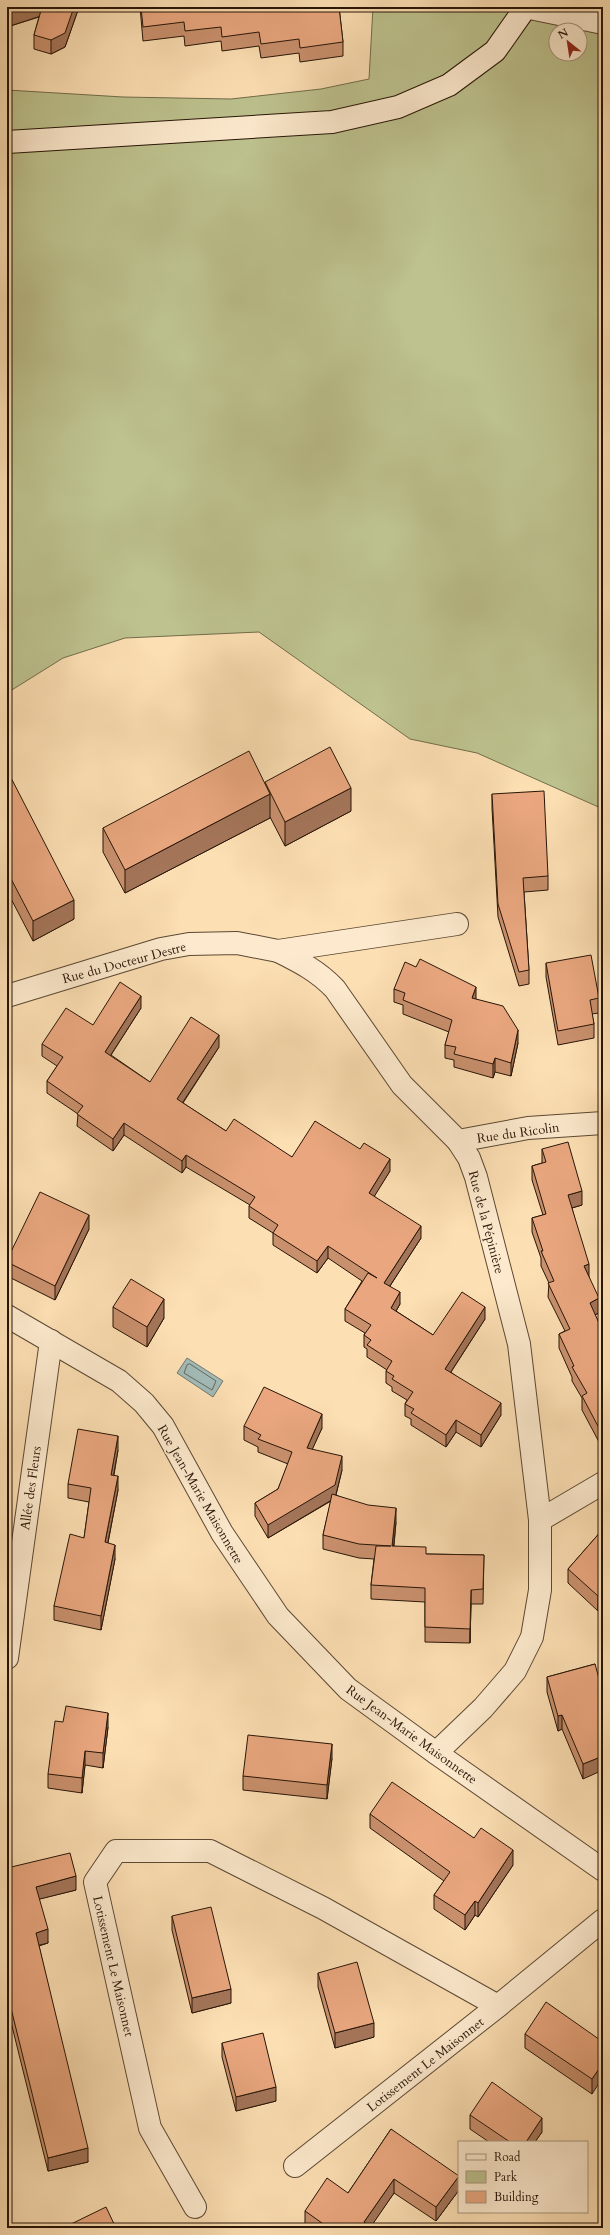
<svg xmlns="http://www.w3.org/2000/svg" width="610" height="2235" font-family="Cardo,serif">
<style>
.green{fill:#bdc28e;stroke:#726c4a;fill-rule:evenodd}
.water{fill:#a2bab6;stroke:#717870}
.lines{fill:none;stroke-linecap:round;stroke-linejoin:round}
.shore{stroke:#64685e;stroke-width:1}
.minor-casing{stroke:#5c4832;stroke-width:24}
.secondary-casing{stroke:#271507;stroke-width:24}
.minor{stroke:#fdeace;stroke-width:22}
.secondary{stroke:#fdeace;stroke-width:22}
.wall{fill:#c9906d;stroke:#271507}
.shaded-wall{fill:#a47559;stroke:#271507}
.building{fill:#eaa77f;stroke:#271507}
.labels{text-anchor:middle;stroke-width:3.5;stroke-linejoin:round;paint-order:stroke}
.street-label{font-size:13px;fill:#271507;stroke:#fdeace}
</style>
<rect width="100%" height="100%" fill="#fcdfb3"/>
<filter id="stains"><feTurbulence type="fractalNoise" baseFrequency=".005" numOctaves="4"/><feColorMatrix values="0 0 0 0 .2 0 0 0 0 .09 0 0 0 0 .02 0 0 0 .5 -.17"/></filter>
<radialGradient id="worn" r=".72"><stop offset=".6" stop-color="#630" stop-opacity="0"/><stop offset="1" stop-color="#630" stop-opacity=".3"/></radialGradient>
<path class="green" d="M 373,7 L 603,7 L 603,809 L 477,753 L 410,739 L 259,632 L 125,638 L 63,658 L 7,693 L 7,90 L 123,97 L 231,99 L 321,89 L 369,79 ZM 556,30 L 580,30 L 580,54 L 556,54 Z"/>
<polygon class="water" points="187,1358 223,1381 213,1397 177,1373"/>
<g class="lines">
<polygon class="shore" points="190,1364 216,1381 212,1390 184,1373 187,1365"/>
<g class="minor-casing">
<g id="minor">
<polyline points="525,7 603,23"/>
<path d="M 278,951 C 300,962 318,971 335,989 L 402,1085 L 458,1141 L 469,1158 L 476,1177 L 519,1344 L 540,1520 L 540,1590 L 532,1637 L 515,1671 L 483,1708 L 436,1753"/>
<polyline points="7,996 161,949 189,944 237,943 278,951 457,924"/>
<polyline points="458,1141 528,1128 603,1123"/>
<polyline points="7,1316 119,1381 144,1403 163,1426 222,1533 278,1616 348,1689 436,1753 603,1870"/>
<polyline points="540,1520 603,1483"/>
<polyline points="7,1658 51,1341"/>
<polyline points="295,2166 498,2006 603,1920"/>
<polyline points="195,2207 150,2128 95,1882 116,1851 210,1851 323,1908 498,2006"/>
</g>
</g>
<g class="secondary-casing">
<polyline id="secondary" points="7,142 332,122 398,107 449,85 495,51 526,7"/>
</g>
<use href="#minor" class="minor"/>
<use href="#secondary" class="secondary"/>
</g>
<g class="wall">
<polygon points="7,7 78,7 78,10 65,47 51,54 34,49 34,35 39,17 7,27"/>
<polygon points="140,7 339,7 343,42 343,56 300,62 299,53 261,58 259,46 222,51 221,41 185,46 184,36 143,41"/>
<polygon points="7,770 74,919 33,941 7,891"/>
<polygon points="265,783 351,811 285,846 270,817 270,818 125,893 103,852 103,828"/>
<polygon points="492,794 548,876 548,890 524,892 529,970 529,984 519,986 498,917 492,808"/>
<polygon points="546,963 599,998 599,1013 592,1014 594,1024 594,1038 558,1045 546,977"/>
<polygon points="394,989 476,999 518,1043 511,1076 495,1072 493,1078 454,1067 454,1060 445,1058 445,1045 449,1032 403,1014 403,1005 394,1002"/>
<polygon points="141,1008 111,1055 150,1082 219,1047 183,1103 226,1131 292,1157 390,1171 374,1196 421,1238 390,1286 400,1304 396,1311 433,1335 485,1319 451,1372 501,1415 481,1447 456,1432 446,1447 411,1425 411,1419 405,1416 405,1404 407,1400 392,1391 392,1387 386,1383 386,1371 387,1370 367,1357 367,1349 364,1347 364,1335 365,1333 345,1321 345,1309 362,1281 328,1258 317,1273 273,1245 273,1233 249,1218 249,1206 250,1205 186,1167 182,1173 124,1135 113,1151 77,1126 78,1114 47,1093 47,1081 57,1066 42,1056 42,1044"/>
<polygon points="542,1149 582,1205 572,1208 589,1278 599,1313 595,1315 603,1332 599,1442 582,1410 582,1398 572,1381 572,1377 559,1348 559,1334 565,1331 548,1297 549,1283 541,1266 541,1258 532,1232 532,1218 543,1215 532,1180 532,1166 542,1163"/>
<polygon points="89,1229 55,1300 7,1276 7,1260"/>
<polygon points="113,1307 164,1318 147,1347 113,1327"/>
<polygon points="244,1426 322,1428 312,1449 342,1470 336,1495 396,1522 394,1546 426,1554 484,1555 483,1604 471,1604 470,1643 425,1642 425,1602 371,1599 371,1585 374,1559 359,1558 323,1549 323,1535 331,1501 268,1538 255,1516 255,1503 278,1489 288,1464 258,1452 258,1447 244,1440"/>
<polygon points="118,1450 114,1475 118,1490 108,1543 115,1559 101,1630 54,1620 54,1606 84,1538 89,1502 68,1498 68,1484"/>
<polygon points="603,1529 598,1611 568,1583 568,1569"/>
<polygon points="595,1664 583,1779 562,1729 558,1731 547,1692 547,1677"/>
<polygon points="108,1727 103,1768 85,1765 82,1793 48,1788 48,1774"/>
<polygon points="332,1758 327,1799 243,1790 243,1776"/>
<polygon points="370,1814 474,1838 513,1865 478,1917 475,1915 465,1930 434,1909 434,1895 444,1881 370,1828"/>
<polygon points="7,1868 76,1890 39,1899 48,1943 39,1946 88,2162 48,2171 7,2006"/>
<polygon points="172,1916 231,2003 192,2013 172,1930"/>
<polygon points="318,1973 374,2037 335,2048 318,1987"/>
<polygon points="525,2034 603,2042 592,2094 525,2048"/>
<polygon points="222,2043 276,2101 236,2111 222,2057"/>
<polygon points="470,2115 542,2132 535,2142 489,2142 470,2129"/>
<polygon points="391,2129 459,2190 436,2221 394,2193 370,2227 372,2228 309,2228 305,2225 305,2211 348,2193"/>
</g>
<g class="shaded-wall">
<polygon points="25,7 44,7 44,15 7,27 7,13"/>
<polygon points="74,7 78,7 78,10 65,47 51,54 51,40"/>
<polygon points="351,788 351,811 285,846 285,822"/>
<polygon points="270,794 270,818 125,893 125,870"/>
<polygon points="74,900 74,919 33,941 33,921"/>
<polygon points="476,987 476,1000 472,998"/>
<polygon points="141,996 141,1008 105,1064 105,1052"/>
<polygon points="518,1030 518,1043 511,1076 511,1063"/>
<polygon points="219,1035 219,1047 177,1111 177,1099"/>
<polygon points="495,1058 495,1072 493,1078 493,1064"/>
<polygon points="124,1123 124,1135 113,1151 113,1139"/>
<polygon points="186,1155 186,1167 182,1173 182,1161"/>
<polygon points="390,1159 390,1171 369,1205 369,1193"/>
<polygon points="582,1191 582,1205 568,1209 568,1195"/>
<polygon points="89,1215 89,1229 55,1300 55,1286"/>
<polygon points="421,1226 421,1238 384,1295 384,1283"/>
<polygon points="328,1246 328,1258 317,1273 317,1261"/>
<polygon points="589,1264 589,1278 584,1266"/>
<polygon points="400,1292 400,1304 391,1320 391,1308"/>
<polygon points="599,1298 599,1313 590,1317 590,1303"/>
<polygon points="164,1299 164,1318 147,1347 147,1327"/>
<polygon points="485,1307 485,1319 445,1381 445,1369"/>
<polygon points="501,1403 501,1415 481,1447 481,1435"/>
<polygon points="322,1414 322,1428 307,1461 307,1448"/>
<polygon points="456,1420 456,1432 446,1447 446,1435"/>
<polygon points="603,1425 603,1439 599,1442 599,1428"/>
<polygon points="118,1436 118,1450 111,1489 111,1475"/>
<polygon points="342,1456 342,1470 335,1498 268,1538 268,1525"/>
<polygon points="118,1476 118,1490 105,1557 105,1542"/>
<polygon points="396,1508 396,1522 392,1561 392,1546"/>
<polygon points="115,1545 115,1559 101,1630 101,1616"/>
<polygon points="471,1590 471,1604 470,1643 470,1629"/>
<polygon points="603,1591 603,1605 598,1611 598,1596"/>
<polygon points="108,1713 108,1727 103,1768 103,1753"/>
<polygon points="562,1715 562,1729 558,1731 558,1716"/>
<polygon points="332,1744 332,1758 327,1799 327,1785"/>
<polygon points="85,1751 85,1765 82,1793 82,1778"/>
<polygon points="603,1756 603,1770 583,1779 583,1764"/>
<polygon points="513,1850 513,1865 478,1917 478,1903"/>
<polygon points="76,1876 76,1890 36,1900 36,1887"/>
<polygon points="475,1901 475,1915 465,1930 465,1915"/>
<polygon points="48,1929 48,1943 36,1946 36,1933"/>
<polygon points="231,1989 231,2003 192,2013 192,1998"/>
<polygon points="374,2023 374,2037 335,2048 335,2033"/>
<polygon points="603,2063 603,2077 592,2094 592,2079"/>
<polygon points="276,2087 276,2101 236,2111 236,2097"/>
<polygon points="542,2118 542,2132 535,2142 526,2142"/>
<polygon points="88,2148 88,2162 48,2171 48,2158"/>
<polygon points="459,2176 459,2190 436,2221 436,2207"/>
<polygon points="394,2179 394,2193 370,2228 364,2222"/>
</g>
<g class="building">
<polygon points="7,7 25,7 7,13"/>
<polygon points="42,7 74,7 65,33 51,40 34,35"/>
<polygon points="141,7 339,7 343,42 300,48 299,39 261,44 259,32 222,37 221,27 185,31 184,22 143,27"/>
<polygon points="330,747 351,788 285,822 265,782"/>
<polygon points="249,751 270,794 125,870 103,828"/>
<polygon points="7,770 74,900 33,921 7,871"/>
<polygon points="544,791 548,876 523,878 529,970 519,972 498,904 492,794"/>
<polygon points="591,955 599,998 590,1000 594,1024 558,1031 546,963"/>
<polygon points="420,959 476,987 472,998 503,1006 518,1030 511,1063 495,1058 493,1064 454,1054 456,1047 445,1045 452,1020 403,1000 405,993 394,989 405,962 416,967"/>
<polygon points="120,982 141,996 105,1052 150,1082 191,1017 219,1035 177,1099 226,1131 234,1119 292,1157 315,1121 360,1149 364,1143 390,1159 369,1193 421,1226 384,1283 400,1292 391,1308 433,1335 462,1292 485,1307 445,1369 501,1403 481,1435 456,1420 446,1435 411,1413 414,1409 405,1404 413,1392 392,1379 394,1376 386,1371 392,1361 367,1345 371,1340 364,1335 371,1325 345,1309 368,1273 377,1278 328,1246 317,1261 273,1233 278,1225 249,1206 255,1197 186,1155 182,1161 124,1123 113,1139 77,1114 83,1106 47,1081 63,1057 42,1044 66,1008 93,1025"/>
<polygon points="568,1142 582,1191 568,1195 589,1264 584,1266 599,1298 590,1303 603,1332 603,1425 599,1428 582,1396 587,1393 572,1367 574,1366 559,1334 570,1329 548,1283 554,1281 541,1251 543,1251 532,1218 546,1214 532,1166 546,1162 542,1149"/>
<polygon points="40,1192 89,1215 55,1286 7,1262 7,1260"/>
<polygon points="131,1279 164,1299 147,1327 113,1307"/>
<polygon points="264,1387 322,1414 307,1448 342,1456 335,1485 268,1525 255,1503 278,1489 292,1452 258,1439 261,1435 244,1426"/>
<polygon points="78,1429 118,1436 111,1475 118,1476 105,1542 115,1545 101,1616 54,1606 70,1534 84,1538 91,1488 68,1484"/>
<polygon points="332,1494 368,1505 396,1508 392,1546 426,1547 426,1554 484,1555 483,1589 471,1590 470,1629 425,1627 425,1588 371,1585 376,1546 391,1546 359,1544 323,1535"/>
<polygon points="603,1529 603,1591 598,1596 568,1569"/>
<polygon points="595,1664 603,1693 603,1756 583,1764 562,1715 558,1716 547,1677"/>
<polygon points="66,1706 108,1713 103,1753 85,1751 82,1778 48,1774 55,1721 63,1722"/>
<polygon points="248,1735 332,1744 327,1785 243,1776"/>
<polygon points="392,1782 474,1838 481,1828 513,1850 478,1903 475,1901 465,1915 434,1895 450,1872 370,1814"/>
<polygon points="70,1853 76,1876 36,1887 48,1929 36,1933 88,2148 48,2158 7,1992 7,1868"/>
<polygon points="211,1907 231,1989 192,1998 172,1916"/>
<polygon points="357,1962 374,2023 335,2033 318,1973"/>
<polygon points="546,2002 603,2042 603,2063 592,2079 525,2034"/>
<polygon points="263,2033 276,2087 236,2097 222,2043"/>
<polygon points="492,2082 542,2118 526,2142 510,2142 470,2115"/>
<polygon points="391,2129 459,2176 436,2207 394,2179 364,2222 372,2228 329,2228 305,2211 327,2178 348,2193"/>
<polygon points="106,2207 116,2228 70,2228 69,2225"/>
</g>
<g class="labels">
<g class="street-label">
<text transform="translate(124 962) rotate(-15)" y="5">Rue du Docteur Destre</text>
<text transform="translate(518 1132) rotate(-8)" y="5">Rue du Ricolin</text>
<text transform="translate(487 1222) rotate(75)" y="5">Rue de la Pépinière</text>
<text transform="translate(30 1488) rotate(-82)" y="5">Allée des Fleurs</text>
<text transform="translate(201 1494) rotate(60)" y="5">Rue Jean-Marie Maisonnette</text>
<text transform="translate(412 1734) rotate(36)" y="5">Rue Jean-Marie Maisonnette</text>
<text transform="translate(114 1966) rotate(77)" y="5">Lotissement Le Maisonnet</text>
<text transform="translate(425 2064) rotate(-38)" y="5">Lotissement Le Maisonnet</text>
</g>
</g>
<rect width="610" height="2235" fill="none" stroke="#fcdfb3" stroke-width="24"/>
<rect x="8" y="8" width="594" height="2219" fill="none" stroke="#271507" stroke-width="2"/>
<rect x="12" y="12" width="586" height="2211" fill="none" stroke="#271507"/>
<rect x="458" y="2141" width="130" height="72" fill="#fdeace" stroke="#a7957e"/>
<rect x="466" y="2154" width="20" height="6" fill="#fdeace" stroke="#a7957e"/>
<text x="494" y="2161" font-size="12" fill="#271507">Road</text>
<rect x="466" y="2171" width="20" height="12" fill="#bdc28e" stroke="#a7957e"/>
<text x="494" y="2181" font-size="12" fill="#271507">Park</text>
<rect x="466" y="2191" width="20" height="12" fill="#eaa77f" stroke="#a7957e"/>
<text x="494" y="2201" font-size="12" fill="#271507">Building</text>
<g transform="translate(568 42) rotate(330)"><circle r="19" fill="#fdeace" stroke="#a7957e"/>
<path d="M0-3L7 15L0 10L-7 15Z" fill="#8f2418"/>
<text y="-6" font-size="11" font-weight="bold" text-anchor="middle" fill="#271507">N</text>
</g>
<rect width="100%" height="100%" filter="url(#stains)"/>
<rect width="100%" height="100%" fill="url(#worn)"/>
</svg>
